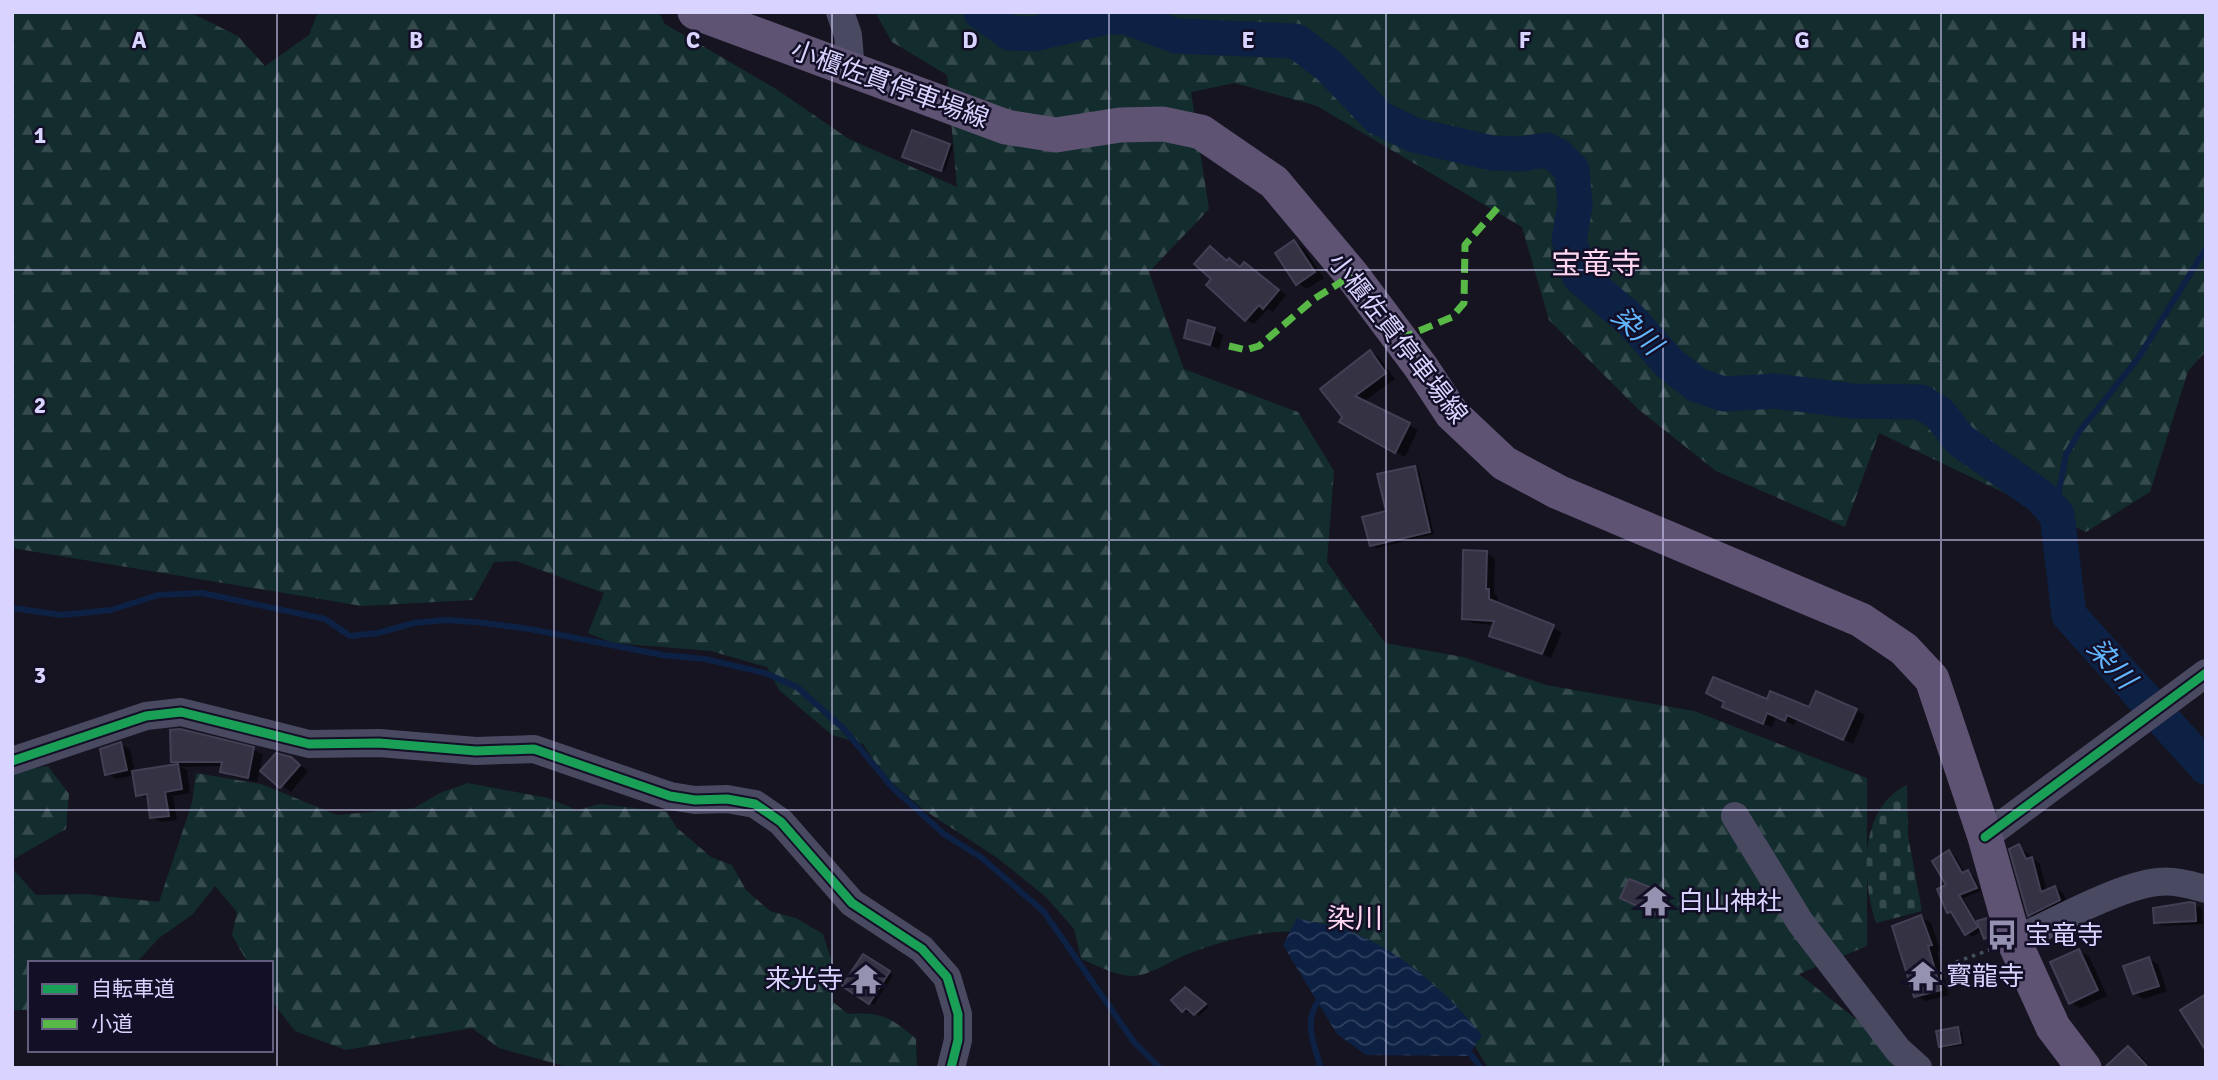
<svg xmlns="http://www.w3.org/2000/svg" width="2218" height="1080" font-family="Signika,'Noto Sans JP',sans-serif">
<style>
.forest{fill:url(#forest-firs)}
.cemetery{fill:url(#cemetery-stones)}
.water{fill:url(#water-waves)}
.shadow{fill:#0007}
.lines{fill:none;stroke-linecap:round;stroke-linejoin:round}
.stream{stroke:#0d2144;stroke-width:6}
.river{stroke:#0d2144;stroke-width:35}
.building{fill:#343243;stroke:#433f54;stroke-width:2}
.path{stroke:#44505f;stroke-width:3.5;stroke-dasharray:3.5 5;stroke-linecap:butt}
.minor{stroke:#4a4962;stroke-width:28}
.major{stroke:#5e5373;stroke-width:35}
.quiet{stroke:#58b947;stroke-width:7;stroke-dasharray:14 7;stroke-linecap:butt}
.cycleway-casing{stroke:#130f26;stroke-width:13}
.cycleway{stroke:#1a9f57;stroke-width:9}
.grid{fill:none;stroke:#d9d4ff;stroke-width:2;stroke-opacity:0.55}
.labels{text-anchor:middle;stroke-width:5;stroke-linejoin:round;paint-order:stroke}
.street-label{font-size:26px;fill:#d9d4ff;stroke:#130f26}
.poi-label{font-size:26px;fill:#d9d4ff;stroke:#130f26;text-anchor:start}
.water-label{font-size:28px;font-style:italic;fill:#62b6ff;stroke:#130f26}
.neighbourhood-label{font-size:28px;fill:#ffd6f0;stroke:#130f26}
.quarter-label{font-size:30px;fill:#ffd6f0;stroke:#130f26}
.grid-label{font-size:23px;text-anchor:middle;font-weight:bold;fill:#d9d4ff;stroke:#130f26;stroke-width:5;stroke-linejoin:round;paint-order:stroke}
</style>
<defs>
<pattern id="forest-firs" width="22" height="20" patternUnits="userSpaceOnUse" patternTransform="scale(1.75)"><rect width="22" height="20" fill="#132c2d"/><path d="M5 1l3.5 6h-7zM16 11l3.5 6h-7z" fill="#354a4c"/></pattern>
<pattern id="cemetery-stones" width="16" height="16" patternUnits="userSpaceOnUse" patternTransform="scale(1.75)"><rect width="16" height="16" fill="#132c2d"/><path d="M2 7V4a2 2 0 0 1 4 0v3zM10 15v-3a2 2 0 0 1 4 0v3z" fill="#354a4c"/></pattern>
<pattern id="water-waves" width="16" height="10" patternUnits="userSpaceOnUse" patternTransform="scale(1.75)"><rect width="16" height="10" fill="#0d2144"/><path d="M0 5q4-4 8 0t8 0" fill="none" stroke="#304060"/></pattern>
</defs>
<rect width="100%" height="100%" fill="#161421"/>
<g class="forest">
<path d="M 12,12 L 189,12 L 238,36 L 265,66 L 309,35 L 318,12 L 659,12 L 665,24 L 776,89 L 849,139 L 957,187 L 947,75 L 892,42 L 875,12 L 2206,12 L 2206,351 L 2188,371 L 2150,492 L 2086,532 L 1879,433 L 1845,527 L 1716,471 L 1638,409 L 1549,320 L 1522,227 L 1317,106 L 1235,83 L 1191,92 L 1209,209 L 1149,272 L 1184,369 L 1298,412 L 1334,471 L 1327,562 L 1385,643 L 1463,657 L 1546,685 L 1694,711 L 1867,778 L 1867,946 L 1799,974 L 1871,1031 L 1925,1068 L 1488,1068 L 1463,1026 L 1304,932 C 1263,929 1226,940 1188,954 C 1172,960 1149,976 1133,976 C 1115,976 1097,965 1081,959 L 1074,929 L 1046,897 L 996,857 L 924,810 L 885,777 L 863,744 L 832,735 L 779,690 L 767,667 L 711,651 L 612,643 L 588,633 L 604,593 L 516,561 L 494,562 L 473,600 L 362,606 L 12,548 Z"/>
<polygon points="48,766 69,794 66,829 12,860 12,771"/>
<path d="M 196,773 L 261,784 L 337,815 L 414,808 L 440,793 L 468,783 L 548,798 L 577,810 L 600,804 L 667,812 L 676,827 L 711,857 L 732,865 L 746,890 L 770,911 L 796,918 L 823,934 L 832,962 L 833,1002 L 848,1014 C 881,1012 891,1017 916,1039 L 917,1068 L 571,1068 L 499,1048 L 472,1028 L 346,1050 L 295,1031 L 271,1000 L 271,963 L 248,963 L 232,935 L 237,912 L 215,886 L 192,915 L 159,938 L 136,963 L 30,963 L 30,1010 L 12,1010 L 12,868 L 36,895 L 85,894 L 159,902 L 192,803 Z"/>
</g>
<path class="cemetery" d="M 1907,785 L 1908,836 L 1922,911 L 1876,923 C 1862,879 1858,808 1907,785 Z"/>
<path class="water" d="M 1297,918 C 1314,923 1332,924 1350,931 C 1403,953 1446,991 1482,1035 L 1468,1056 L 1366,1055 L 1337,1034 L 1283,945 Z"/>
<g class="shadow">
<polygon points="949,145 953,147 945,171 909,159"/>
<polygon points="1294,242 1304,248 1324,278 1307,289 1297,283"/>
<polygon points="1210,248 1228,262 1252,268 1286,295 1273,312 1268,309 1254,324 1246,320 1208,285 1213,279"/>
<polygon points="1214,329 1223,335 1219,349 1186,337"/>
<polygon points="1370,352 1379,357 1395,379 1363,402 1418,430 1405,457 1342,422"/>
<polygon points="1414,467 1419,470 1434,534 1377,548 1372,545"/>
<polygon points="1486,553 1495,558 1494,594 1498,596 1497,604 1562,632 1551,658 1491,635 1495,625 1473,623 1463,618"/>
<polygon points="1768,701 1810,709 1856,710 1865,715 1853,744 1797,719 1794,725 1776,717 1772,727 1733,711"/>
<polygon points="120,744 130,749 135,772 179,765 173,761 253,749 263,755 257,782 231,776 222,771 223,766 181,767 187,770 190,793 173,796 177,820 161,822 152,817 149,799 138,795 135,775 116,779 107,774"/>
<polygon points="290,758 308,771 291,792 263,771"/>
<polygon points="2019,846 2040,864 2047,892 2055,888 2063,893 2068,904 2038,919 2029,915"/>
<polygon points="1949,852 1955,856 1965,873 1974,876 1981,891 1963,898 1978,923 1991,923 1995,938 1985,938 1982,931 1972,937 1948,912"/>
<polygon points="1667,895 1671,897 1663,917 1623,897"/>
<polygon points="2170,905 2195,905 2202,909 2203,924 2163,926 2155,922 2171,909"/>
<polygon points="1921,917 1931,923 1940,950 1937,952 1949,995 1926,1001 1916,996"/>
<polygon points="2079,951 2089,956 2107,996 2080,1008 2070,1002"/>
<polygon points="863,956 893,975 874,1005 844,986"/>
<polygon points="2149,959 2158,964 2167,991 2144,999 2134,993"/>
<polygon points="1194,993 1209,1007 1199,1016 1190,1010 1188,1013 1183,1010"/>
<polygon points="1958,1029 1962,1032 1964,1045 1944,1048 1940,1046"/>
<polygon points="2129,1048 2138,1053 2152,1068 2117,1068"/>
</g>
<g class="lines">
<g class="stream">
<polyline points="2057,515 2058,495 2066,455 2079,432 2139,357 2206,248"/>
<polyline points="12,608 62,615 111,610 158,595 202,593 325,619 350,636 378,633 414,623 446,620 476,622 530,629 662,655 705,659 765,673 797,687 844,729 892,787 944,834 982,858 1044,912 1134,1042 1160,1068"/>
<polyline points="1466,1048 1481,1068"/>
<path d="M 1317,1068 L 1320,1065 C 1312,1039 1303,1019 1322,996"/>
</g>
<polyline class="river" points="981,12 1010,33 1034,34 1106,17 1126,17 1176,36 1296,41 1329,66 1379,118 1414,135 1492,153 1521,154 1546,150 1558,156 1572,170 1575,205 1569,240 1580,277 1631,320 1669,363 1697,385 1724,394 1776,391 1853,401 1921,402 1939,413 1960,440 2041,497 2057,515 2069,615 2206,767"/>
</g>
<g class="building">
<polygon points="912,130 950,144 941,171 902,157"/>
<polygon points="1294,240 1315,272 1296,285 1275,253"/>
<polygon points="1210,246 1227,261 1229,258 1240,267 1244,262 1279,290 1263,309 1259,305 1245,321 1206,285 1211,279 1194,264"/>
<polygon points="1188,320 1215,328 1210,345 1184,338"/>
<polygon points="1370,350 1386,373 1355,396 1410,423 1395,453 1339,422 1342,417 1320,389"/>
<polygon points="1415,466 1430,532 1370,546 1362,517 1386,511 1377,474"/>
<polygon points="1463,550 1487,551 1486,589 1489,589 1489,599 1554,625 1542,654 1489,636 1494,621 1462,619"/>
<polygon points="1713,677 1767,699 1770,691 1809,707 1816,691 1857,709 1843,740 1787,715 1785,721 1767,713 1763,724 1722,707 1724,702 1706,693"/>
<polygon points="180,729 254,747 248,778 220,772 222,762 171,762 170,730"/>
<polygon points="121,742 127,770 105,775 100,749"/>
<polygon points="276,753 291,757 300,765 280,788 260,771"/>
<polygon points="178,764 182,789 165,792 169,816 150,818 147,794 136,796 132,771"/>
<polygon points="2019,844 2026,859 2032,857 2041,892 2055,886 2060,900 2028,916 2009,849"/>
<polygon points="1949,850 1962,873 1968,870 1977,888 1959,895 1978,927 1965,935 1951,912 1947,913 1937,889 1946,885 1932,861"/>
<polygon points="1629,879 1668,894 1658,916 1620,898"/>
<polygon points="2190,902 2195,903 2196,921 2154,923 2153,908"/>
<polygon points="1921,915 1932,945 1928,946 1941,990 1914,997 1892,926"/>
<polygon points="1987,918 1992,936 1984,939 1977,921"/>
<polygon points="2079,949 2098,990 2069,1004 2050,962"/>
<polygon points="863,954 890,971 869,1004 842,986"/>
<polygon points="2149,957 2159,986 2133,994 2123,966"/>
<polygon points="1185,987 1206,1004 1194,1015 1186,1008 1182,1012 1171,1000"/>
<polygon points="2206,994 2206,1051 2180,1010"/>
<polygon points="1958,1027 1961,1043 1939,1047 1936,1031"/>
<polygon points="2128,1046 2149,1068 2104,1068"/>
</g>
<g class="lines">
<polyline class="path" points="1948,965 1989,950"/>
<g class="minor">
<polyline points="840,12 848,35 851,71"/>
<polyline points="12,761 146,716 181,712 309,744 379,743 476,751 534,749 670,796 695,800 727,799 755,804 781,822 852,903 922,949 947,977 958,1014 958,1040 951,1068"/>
<polyline points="1735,816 1800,922 1898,1050 1918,1068"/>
<polyline points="1985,837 2206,673"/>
<path d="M 2014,941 C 2050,924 2121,885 2158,882 C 2174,880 2191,885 2206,889"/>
</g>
<polyline class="major" points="695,12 1006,127 1056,135 1120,125 1163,124 1201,132 1274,182 1352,275 1421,367 1452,414 1504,463 1558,492 1861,620 1904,649 1932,679 1985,837 2014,941 2053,1027 2084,1068"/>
<g class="quiet">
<polyline points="1400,339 1452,317 1464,303 1465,245 1501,204"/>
<polyline points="1229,346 1246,350 1259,346 1314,299 1352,275"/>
</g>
<g class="cycleway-casing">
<g id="cycleway">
<polyline points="12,761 146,716 181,712 309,744 379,743 476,751 534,749 670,796 695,800 727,799 755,804 781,822 852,903 922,949 947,977 958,1014 958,1040 951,1068"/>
<polyline points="1985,837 2206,673"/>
</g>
</g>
<use href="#cycleway" class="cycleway"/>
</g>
<path class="grid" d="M 277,12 L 277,1068M 554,12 L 554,1068M 832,12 L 832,1068M 1109,12 L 1109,1068M 1386,12 L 1386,1068M 1663,12 L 1663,1068M 1941,12 L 1941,1068M 12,270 L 2206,270M 12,540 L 2206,540M 12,810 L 2206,810"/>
<defs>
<g id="temple-bare" transform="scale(2.415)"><path d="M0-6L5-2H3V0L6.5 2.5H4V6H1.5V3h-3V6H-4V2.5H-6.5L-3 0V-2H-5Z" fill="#9591b1" stroke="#130f26" stroke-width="2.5" paint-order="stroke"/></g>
<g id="bus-bare" transform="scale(2.415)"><path d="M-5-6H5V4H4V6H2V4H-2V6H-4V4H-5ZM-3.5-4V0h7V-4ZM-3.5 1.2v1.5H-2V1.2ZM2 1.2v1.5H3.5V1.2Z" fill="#9591b1" stroke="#130f26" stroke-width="2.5" paint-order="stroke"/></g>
</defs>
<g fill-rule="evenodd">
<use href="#temple-bare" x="1655" y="901"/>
<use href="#bus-bare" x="2002" y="935"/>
<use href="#temple-bare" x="1923" y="976"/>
<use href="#temple-bare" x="866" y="979"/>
</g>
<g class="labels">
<g class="street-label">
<text transform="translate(890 84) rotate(20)" y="9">小櫃佐貫停車場線</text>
<text transform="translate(1398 338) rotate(52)" y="9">小櫃佐貫停車場線</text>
</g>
<g class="poi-label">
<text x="1678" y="910">白山神社</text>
<text x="2025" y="944">宝竜寺</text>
<text x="1946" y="985">寳龍寺</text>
<text x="843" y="988" text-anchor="end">来光寺</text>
</g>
<g class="water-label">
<text transform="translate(1637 330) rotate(43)" y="10">染川</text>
<text transform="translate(2112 663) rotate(48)" y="10">染川</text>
</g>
<g class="neighbourhood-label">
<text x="1355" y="928">染川</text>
</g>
<g class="quarter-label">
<text x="1596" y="274">宝竜寺</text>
</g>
</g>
<g class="grid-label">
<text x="139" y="48">A</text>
<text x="416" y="48">B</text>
<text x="693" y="48">C</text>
<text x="970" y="48">D</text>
<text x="1248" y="48">E</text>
<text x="1525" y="48">F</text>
<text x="1802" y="48">G</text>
<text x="2079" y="48">H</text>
<text x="40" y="143">1</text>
<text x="40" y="413">2</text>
<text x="40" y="683">3</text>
</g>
<rect width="2218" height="1080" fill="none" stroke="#d9d4ff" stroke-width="28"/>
<rect x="28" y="961" width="245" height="91" fill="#130f26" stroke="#625e7d" stroke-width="2"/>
<rect x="42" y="984" width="35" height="10" fill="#1a9f57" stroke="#625e7d" stroke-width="2"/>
<text x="91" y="996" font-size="21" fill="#d9d4ff">自転車道</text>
<rect x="42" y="1019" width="35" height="10" fill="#58b947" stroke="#625e7d" stroke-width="2"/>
<text x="91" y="1031" font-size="21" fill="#d9d4ff">小道</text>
</svg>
